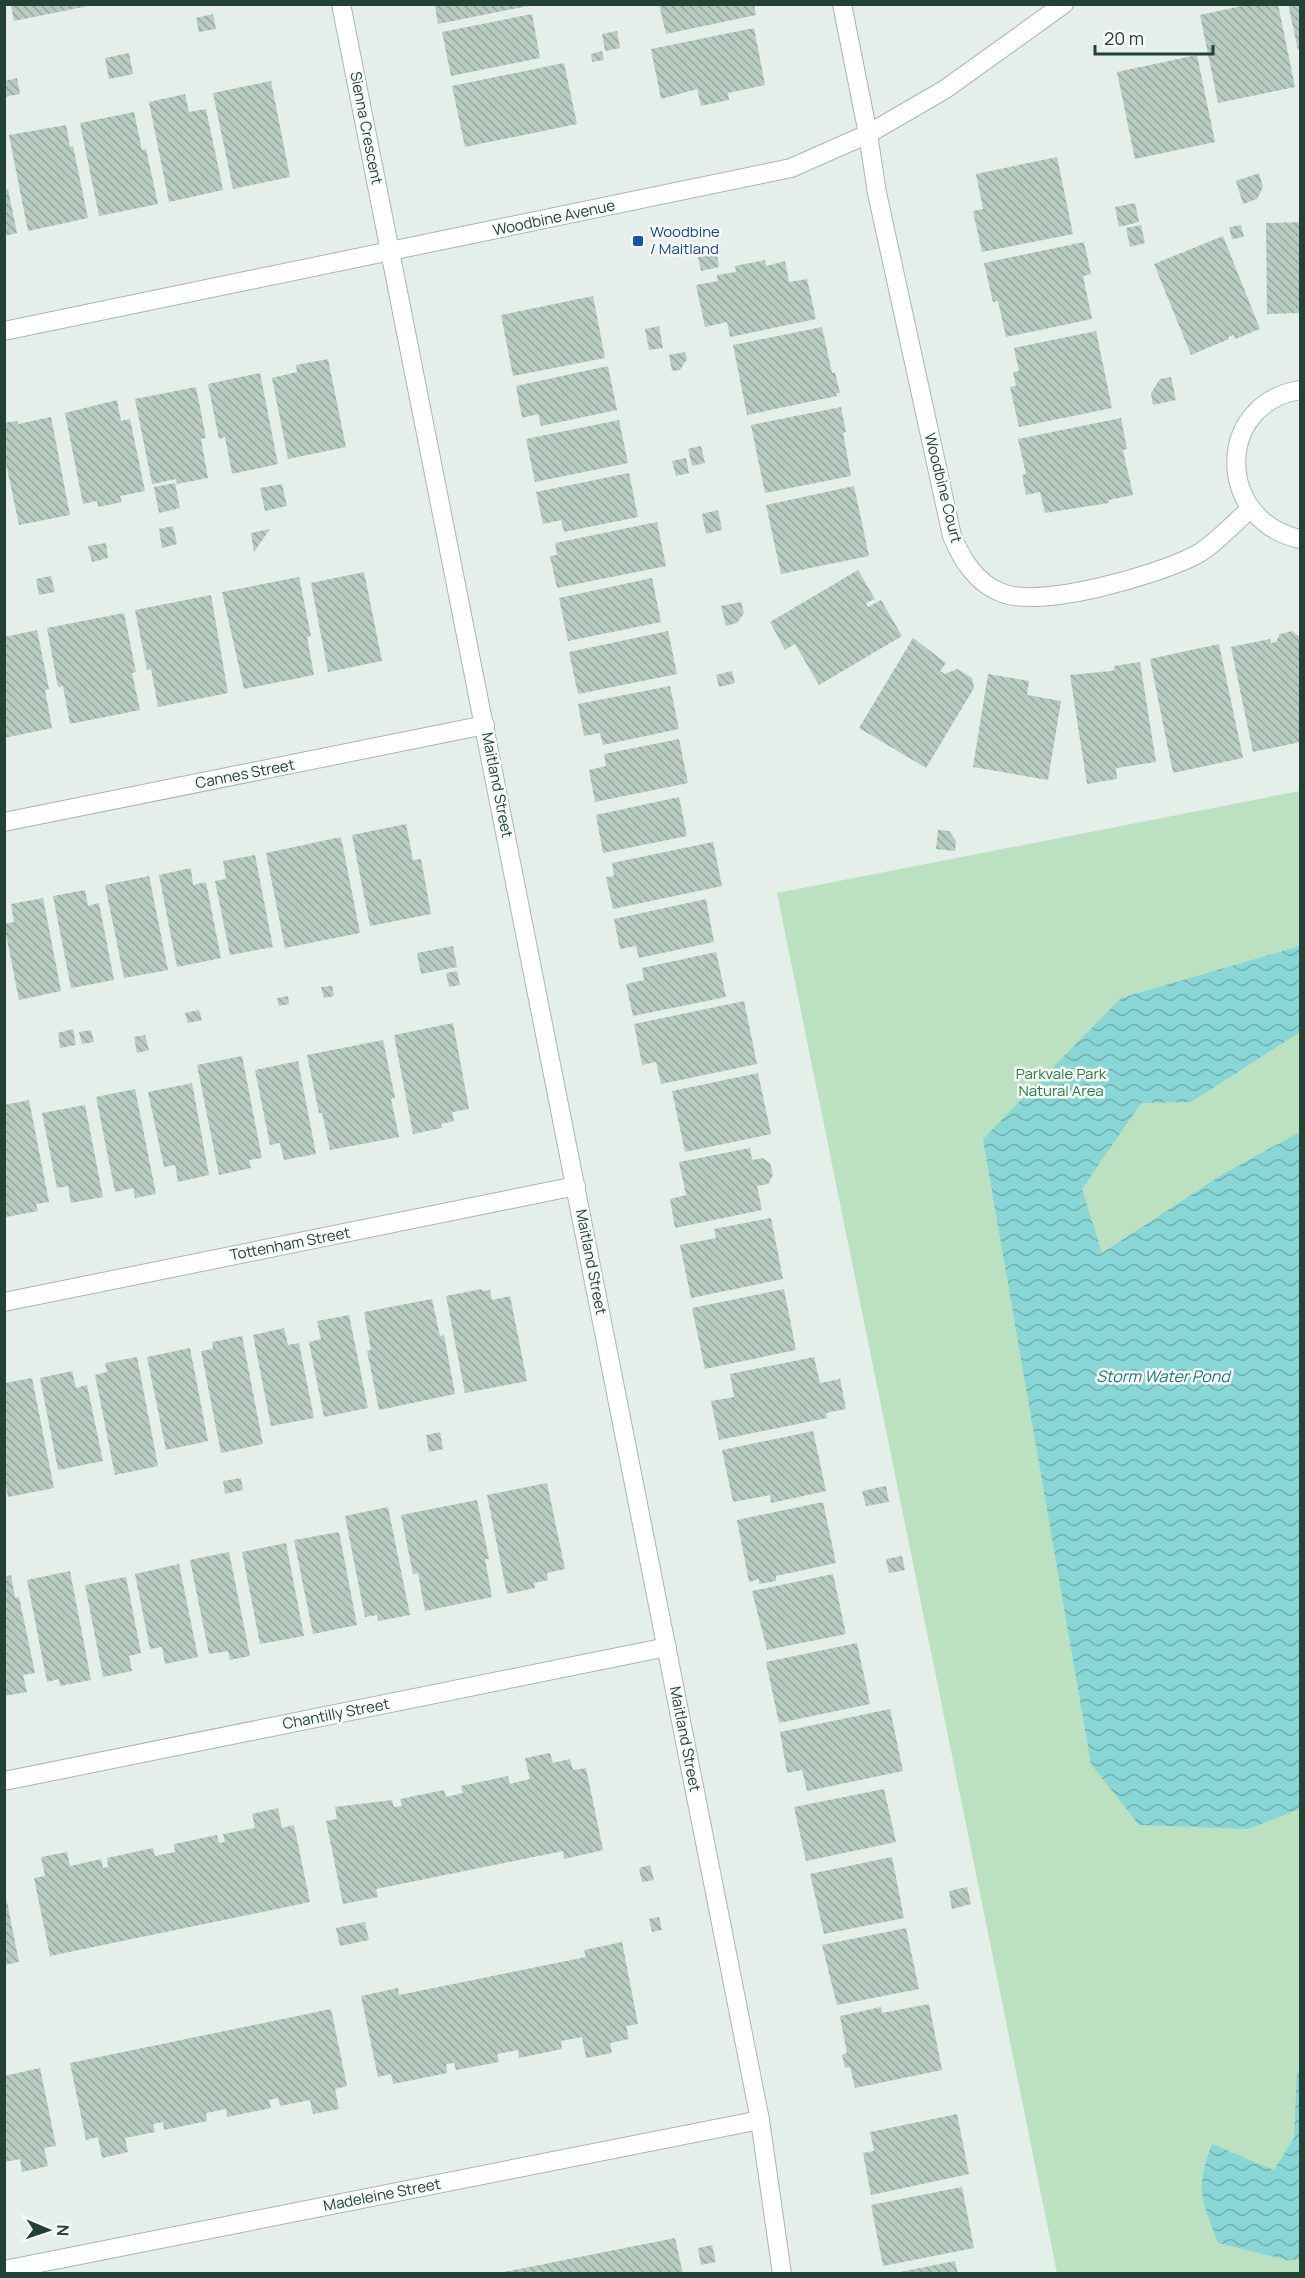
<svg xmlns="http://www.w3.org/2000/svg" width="1305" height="2278" font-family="Manrope,sans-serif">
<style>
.park{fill:#bce1c1}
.water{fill:url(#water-waves)}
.building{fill:url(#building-back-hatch)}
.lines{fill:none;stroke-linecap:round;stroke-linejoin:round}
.minor-casing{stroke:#a6b8af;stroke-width:20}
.minor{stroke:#fff;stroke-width:18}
.transit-dot{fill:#1a4fb4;stroke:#f6fbf7;stroke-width:2}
.labels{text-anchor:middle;stroke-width:5;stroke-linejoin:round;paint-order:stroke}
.street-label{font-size:15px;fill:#224235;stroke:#f6fbf7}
.transit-label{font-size:15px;fill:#164399;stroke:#f6fbf7;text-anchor:start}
.park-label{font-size:15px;fill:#297c3d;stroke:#f6fbf7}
.water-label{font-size:16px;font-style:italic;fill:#177b7d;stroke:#f6fbf7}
</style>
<defs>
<pattern id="water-waves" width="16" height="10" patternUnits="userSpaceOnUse" patternTransform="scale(1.5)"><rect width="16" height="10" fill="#89d6d7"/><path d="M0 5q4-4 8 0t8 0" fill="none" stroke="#70afaf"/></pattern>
<pattern id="building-back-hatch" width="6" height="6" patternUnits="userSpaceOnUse" patternTransform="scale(1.5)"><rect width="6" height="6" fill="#b9cac1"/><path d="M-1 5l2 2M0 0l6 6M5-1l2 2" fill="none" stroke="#96a69e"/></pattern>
</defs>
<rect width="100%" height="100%" fill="#e4efe9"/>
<polygon class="park" points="1300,791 1300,2273 1057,2273 777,893"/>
<g class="water">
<polygon points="1300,946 1300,1032 1191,1102 1141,1103 1082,1189 1102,1253 1223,1174 1300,1132 1300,1809 1248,1829 1139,1825 1091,1764 983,1139 1121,998"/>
<path d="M 1300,2069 L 1300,2259 L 1287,2260 L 1218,2243 C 1202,2198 1194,2192 1212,2144 L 1274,2170 L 1294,2138 L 1297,2073 Z"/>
</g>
<g class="building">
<polygon points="437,4 527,4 528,6 438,24 435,6"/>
<polygon points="659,4 754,4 756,15 666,34"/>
<polygon points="1251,4 1278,4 1295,87 1218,103 1200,15"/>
<polygon points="1288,4 1300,4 1300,49 1298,50"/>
<polygon points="11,5 88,5 88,6 14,21"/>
<polygon points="213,14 216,29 199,32 196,18"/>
<polygon points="532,14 540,58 451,76 442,32"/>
<polygon points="754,28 765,85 728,93 729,100 701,106 697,89 661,99 651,49"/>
<polygon points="617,31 620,48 605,51 602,34"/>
<polygon points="602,51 604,60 592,62 591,54"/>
<polygon points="129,53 133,74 109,79 105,58"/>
<polygon points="1197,55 1215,142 1135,159 1117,72"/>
<polygon points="564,63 577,124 465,147 452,86"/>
<polygon points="17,78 20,94 4,97 4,81"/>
<polygon points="271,81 290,177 233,189 213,93"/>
<polygon points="185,94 189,112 206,109 223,190 169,202 149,102"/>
<polygon points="134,112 142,150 146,149 158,204 99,216 80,123"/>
<polygon points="66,125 70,147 73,146 88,218 28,231 9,135"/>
<polygon points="1057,157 1073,234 982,252 973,211 983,209 976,174"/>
<polygon points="1259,173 1263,187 1257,199 1243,204 1236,181"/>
<polygon points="8,189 17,233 4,236 4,190"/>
<polygon points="1135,203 1139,222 1119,227 1115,207"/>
<polygon points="1300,222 1300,313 1267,314 1266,223"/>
<polygon points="1141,225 1145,243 1130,247 1126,228"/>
<polygon points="1241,225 1244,237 1232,239 1229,227"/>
<polygon points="1223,236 1260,329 1235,339 1234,335 1228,337 1229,339 1191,355 1154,264"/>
<polygon points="1084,242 1091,274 1083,276 1092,319 1006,337 998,301 993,302 984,263"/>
<polygon points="717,253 719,267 701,271 698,257"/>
<polygon points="765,260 766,266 785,261 789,282 807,279 816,319 730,337 727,322 705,327 696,285 718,281 717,275 736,272 735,266"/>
<polygon points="593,296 605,358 513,376 501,315"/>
<polygon points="659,326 663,348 649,350 645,329"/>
<polygon points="822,327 832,373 835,372 840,393 836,393 837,396 747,415 733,345"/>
<polygon points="1096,331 1112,408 1019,427 1010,387 1016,386 1013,372 1019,371 1014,348"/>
<polygon points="685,352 687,359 680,370 672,371 669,355"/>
<polygon points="328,359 346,447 288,459 272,378 297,372 296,365"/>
<polygon points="608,366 617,410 541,426 538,414 522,418 516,386"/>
<polygon points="260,373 278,464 232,474 225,437 219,439 208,384"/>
<polygon points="1171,377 1176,400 1153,405 1151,393 1160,379"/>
<polygon points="196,387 206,438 201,439 208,478 177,484 176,479 152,484 135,399"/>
<polygon points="117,400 121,421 130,419 145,491 120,496 122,502 98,507 97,501 83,504 65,413"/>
<polygon points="841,407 846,432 843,433 851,476 765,493 751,425"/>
<polygon points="51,417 70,515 19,525 4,454 4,423 17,421 18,424"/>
<polygon points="1121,418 1127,449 1123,450 1133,495 1109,500 1109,503 1045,513 1040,492 1026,495 1022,475 1026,474 1018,439"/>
<polygon points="619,420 628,463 535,482 526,439"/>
<polygon points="701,446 705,463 692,466 688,449"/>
<polygon points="686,458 689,473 676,476 672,461"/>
<polygon points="629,473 638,517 564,532 561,520 543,524 536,492"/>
<polygon points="175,483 180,508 159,513 154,487"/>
<polygon points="282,484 287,506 265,511 260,488"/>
<polygon points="854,486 869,556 781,574 766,505"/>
<polygon points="718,510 722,530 706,534 702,514"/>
<polygon points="657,522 666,566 557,588 550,556 557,555 555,543"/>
<polygon points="173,526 177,544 162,548 159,529"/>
<polygon points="270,529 254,552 251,533"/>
<polygon points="106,543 108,558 92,562 88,546"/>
<polygon points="858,570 875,599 866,603 868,607 881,600 902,636 819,685 795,644 785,650 770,622"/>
<polygon points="364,572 382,661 328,672 311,583"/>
<polygon points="51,576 55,592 39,595 36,579"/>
<polygon points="299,577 311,636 307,637 314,675 244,689 222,592"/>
<polygon points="652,578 661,622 568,641 559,598"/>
<polygon points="211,595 228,693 158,707 151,669 147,670 135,610"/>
<polygon points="741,602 744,613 737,623 726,626 721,606"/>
<polygon points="124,613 136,672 132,673 140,710 70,724 63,686 58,687 47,628"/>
<polygon points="37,630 49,689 45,690 52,728 4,738 4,637"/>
<polygon points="668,631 677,674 578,694 569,652"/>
<polygon points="1292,631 1300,637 1300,742 1253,752 1231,647 1270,639 1271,643 1276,642 1280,634"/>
<polygon points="913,638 946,663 940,671 945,674 957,669 972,678 974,688 926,768 859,728"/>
<polygon points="1219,644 1243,758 1173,773 1150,659"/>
<polygon points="1140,662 1156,762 1116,768 1117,779 1087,784 1070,675 1110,671 1114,670 1114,666"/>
<polygon points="732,671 735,683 719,687 716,675"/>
<polygon points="988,674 1029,681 1027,695 1061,701 1048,780 973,767"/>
<polygon points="670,686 679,729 603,745 600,733 584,736 578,704"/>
<polygon points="679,739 688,783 595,802 589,770 606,766 604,754"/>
<polygon points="679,797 687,836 603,853 596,815"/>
<polygon points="406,824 413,860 421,859 431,914 370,926 352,835"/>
<polygon points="938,830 949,831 956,841 955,851 936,849"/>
<polygon points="341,837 360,933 285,948 266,853"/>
<polygon points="713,842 722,886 613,909 606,877 614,876 612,863"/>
<polygon points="255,855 273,947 230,955 215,881 226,879 223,861"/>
<polygon points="191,868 193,885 206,882 221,958 177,967 159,875"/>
<polygon points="149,876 168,970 124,978 105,885"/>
<polygon points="85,890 88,906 99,903 114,980 71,988 53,896"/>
<polygon points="43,898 61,991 19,1000 4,924 14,922 11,904"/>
<polygon points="706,899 714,942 639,958 636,946 620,949 614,919"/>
<polygon points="453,946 457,967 421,974 417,953"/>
<polygon points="716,952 726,997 633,1016 626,984 644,980 642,968"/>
<polygon points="457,971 460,985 449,987 446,973"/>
<polygon points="332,986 334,996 324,998 321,987"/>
<polygon points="288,996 289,1004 279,1006 277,998"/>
<polygon points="744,1001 757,1064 661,1084 656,1062 642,1065 634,1024"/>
<polygon points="199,1010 202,1020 188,1023 185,1013"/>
<polygon points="453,1023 469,1109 452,1112 454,1121 441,1124 442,1128 413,1134 394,1035"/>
<polygon points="73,1029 76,1045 60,1048 58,1033"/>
<polygon points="91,1030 94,1042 82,1044 79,1032"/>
<polygon points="145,1035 149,1050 137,1053 134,1037"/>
<polygon points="383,1040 395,1098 391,1099 399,1137 330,1150 322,1113 319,1113 307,1055"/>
<polygon points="242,1056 262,1158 249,1160 251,1168 219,1175 197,1065"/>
<polygon points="298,1061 316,1154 284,1160 280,1143 270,1145 255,1070"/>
<polygon points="758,1073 771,1134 685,1152 672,1091"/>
<polygon points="192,1083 209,1175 178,1182 175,1165 164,1167 148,1092"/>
<polygon points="135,1089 156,1194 135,1198 133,1188 115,1192 96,1097"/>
<polygon points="29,1100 49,1202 36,1204 38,1211 6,1217 4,1105"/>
<polygon points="85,1105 103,1197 71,1203 68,1186 57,1188 42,1113"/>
<polygon points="750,1148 752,1160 762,1158 770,1163 773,1175 768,1184 757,1186 762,1210 675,1228 670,1199 686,1195 679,1162"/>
<polygon points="771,1218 783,1279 691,1298 680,1245 716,1238 714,1229"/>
<polygon points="482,1289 482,1291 490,1290 492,1300 510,1296 527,1381 465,1393 446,1296"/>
<polygon points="784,1289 796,1350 705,1369 692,1308"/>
<polygon points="432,1299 440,1336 444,1335 455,1394 379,1410 367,1351 371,1350 364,1312"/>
<polygon points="349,1315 368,1408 324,1417 309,1342 321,1339 317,1321"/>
<polygon points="284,1328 288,1345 299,1343 314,1418 271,1426 253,1335"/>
<polygon points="242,1336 263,1444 221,1453 201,1351 213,1349 212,1342"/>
<polygon points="190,1348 208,1441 166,1450 147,1357"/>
<polygon points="137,1357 158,1466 115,1475 95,1375 107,1372 105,1363"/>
<polygon points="814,1357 820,1383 840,1379 846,1409 826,1413 827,1418 719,1440 711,1401 734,1397 730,1374"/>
<polygon points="72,1371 76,1388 87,1385 103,1461 58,1470 40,1378"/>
<polygon points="32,1378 54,1488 8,1497 4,1477 4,1383"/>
<polygon points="813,1431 826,1491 771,1503 770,1495 733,1502 722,1450"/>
<polygon points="440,1432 443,1449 429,1452 426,1435"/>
<polygon points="241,1478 243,1490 225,1494 223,1481"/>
<polygon points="547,1483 565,1569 547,1573 548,1580 534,1583 535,1588 507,1594 487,1495"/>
<polygon points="886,1486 889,1502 866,1506 862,1491"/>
<polygon points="477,1500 489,1559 485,1559 492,1597 425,1611 418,1573 413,1574 401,1515"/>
<polygon points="823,1502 836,1563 776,1576 776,1581 759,1584 759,1579 749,1582 737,1520"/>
<polygon points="388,1507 410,1615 378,1621 377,1615 365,1617 345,1516"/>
<polygon points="339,1532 357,1625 313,1634 294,1540"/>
<polygon points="286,1543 304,1636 260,1644 242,1552"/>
<polygon points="229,1552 250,1656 230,1660 228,1651 209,1654 190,1560"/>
<polygon points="902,1556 905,1570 889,1573 886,1559"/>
<polygon points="179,1564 198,1657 165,1664 162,1647 150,1649 135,1574"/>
<polygon points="70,1571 91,1680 60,1686 59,1679 47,1682 27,1580"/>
<polygon points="833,1574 846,1634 767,1650 752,1591"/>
<polygon points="11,1575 15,1598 19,1597 35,1673 23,1675 27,1692 4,1696 4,1577"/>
<polygon points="126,1577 141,1653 129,1656 132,1671 103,1677 85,1585"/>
<polygon points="857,1643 870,1704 779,1723 766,1662"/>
<polygon points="890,1709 903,1771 807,1791 802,1770 787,1773 780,1732"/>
<polygon points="550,1753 553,1763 570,1759 573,1770 586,1768 603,1850 564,1859 563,1851 376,1889 378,1897 343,1904 326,1821 337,1819 335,1807 392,1800 394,1807 402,1806 400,1799 444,1790 446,1797 463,1793 461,1786 508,1776 510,1784 530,1779 525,1758"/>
<polygon points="884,1789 896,1842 806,1861 794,1807"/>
<polygon points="278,1808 282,1828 294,1825 310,1902 50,1956 34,1878 45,1876 41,1857 67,1852 70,1866 101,1859 103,1868 108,1867 107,1858 153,1848 155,1856 175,1852 174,1844 217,1835 219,1843 225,1842 223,1834 255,1828 252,1814"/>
<polygon points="892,1857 904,1918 824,1934 810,1874"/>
<polygon points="650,1865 654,1880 642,1882 639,1868"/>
<polygon points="967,1887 971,1904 952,1909 949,1891"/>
<polygon points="6,1897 19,1962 4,1965 4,1898"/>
<polygon points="659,1917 662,1930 652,1932 649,1919"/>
<polygon points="365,1922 369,1940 340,1946 336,1928"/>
<polygon points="906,1928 919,1989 837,2005 822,1945"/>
<polygon points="622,1942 638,2024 626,2026 629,2039 610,2043 612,2053 586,2058 582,2037 561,2041 562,2049 519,2058 518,2050 497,2054 499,2062 456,2070 454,2063 446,2064 447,2073 393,2084 391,2074 378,2077 361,1996 398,1988 399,1995 586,1957 584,1950"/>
<polygon points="929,2004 942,2070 855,2088 850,2067 845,2068 842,2055 847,2053 840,2016 881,2007 882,2013"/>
<polygon points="331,2009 347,2086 335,2089 339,2109 313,2114 310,2100 280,2106 278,2098 269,2100 271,2108 227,2117 226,2109 206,2113 207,2121 164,2130 163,2122 153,2124 155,2132 125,2138 128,2152 102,2158 98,2137 86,2140 70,2063"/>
<polygon points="40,2068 56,2146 44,2148 48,2166 22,2172 20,2159 4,2162 4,2076"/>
<polygon points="957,2114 969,2174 871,2195 863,2153 874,2151 870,2132"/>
<polygon points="962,2187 974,2248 883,2266 871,2205"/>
<polygon points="675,2238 683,2274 504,2274 504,2272"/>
<polygon points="712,2245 716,2262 701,2265 698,2248"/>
<polygon points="955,2261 958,2274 900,2274 900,2272"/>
</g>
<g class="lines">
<g class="minor-casing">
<g id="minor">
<polyline points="341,4 760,2120 782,2274"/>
<path d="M 842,4 L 868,134 L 877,193 L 952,536 C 962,560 976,583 1002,593 C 1043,608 1154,576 1194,556 C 1212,547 1234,523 1250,509"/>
<polyline points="4,331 791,168 868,134 944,90 1064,4"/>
<path d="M 1300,390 C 1214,404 1216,521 1300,539"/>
<polyline points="4,822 485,725"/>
<polyline points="4,1302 576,1186"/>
<polyline points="4,1781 667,1647"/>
<polyline points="4,2270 760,2120"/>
</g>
</g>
<use href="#minor" class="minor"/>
</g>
<rect class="transit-dot" x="632" y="235" width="12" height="12" rx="3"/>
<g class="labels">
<g class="street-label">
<text transform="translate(366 128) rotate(79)" y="5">Sienna Crescent</text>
<text transform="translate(554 218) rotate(-12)" y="5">Woodbine Avenue</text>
<text transform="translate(943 488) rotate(76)" y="5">Woodbine Court</text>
<text transform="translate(245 774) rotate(-11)" y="5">Cannes Street</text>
<text transform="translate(497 785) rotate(79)" y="5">Maitland Street</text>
<text transform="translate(290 1244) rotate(-11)" y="5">Tottenham Street</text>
<text transform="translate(591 1262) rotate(79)" y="5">Maitland Street</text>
<text transform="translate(336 1714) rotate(-11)" y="5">Chantilly Street</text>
<text transform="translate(685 1739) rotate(79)" y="5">Maitland Street</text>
<text transform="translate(382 2195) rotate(-11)" y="5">Madeleine Street</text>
</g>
<g class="transit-label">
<text x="650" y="237">Woodbine<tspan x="650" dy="17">/ Maitland</tspan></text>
</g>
<g class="park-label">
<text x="1061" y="1079">Parkvale Park<tspan x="1061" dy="17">Natural Area</tspan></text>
</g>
<g class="water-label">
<text x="1163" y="1382">Storm Water Pond</text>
</g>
</g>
<rect width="1305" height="2278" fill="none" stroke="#224235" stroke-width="12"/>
<g transform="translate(48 2230) rotate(92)" stroke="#f6fbf7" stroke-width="4.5" paint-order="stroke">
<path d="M0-4.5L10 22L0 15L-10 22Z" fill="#224235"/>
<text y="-9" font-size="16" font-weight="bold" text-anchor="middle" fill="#224235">N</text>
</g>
<path d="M1095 45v9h118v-9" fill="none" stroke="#224235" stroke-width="3"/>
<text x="1104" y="45" font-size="18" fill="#224235" stroke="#f6fbf7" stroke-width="4.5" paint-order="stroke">20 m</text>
</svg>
